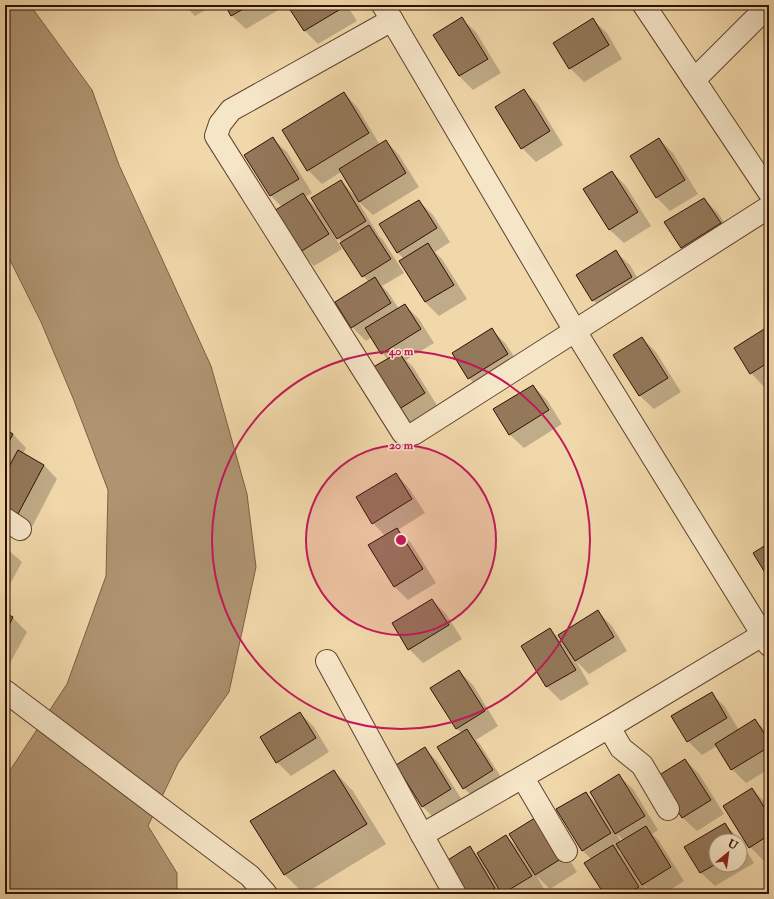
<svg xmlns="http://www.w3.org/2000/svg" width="774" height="899" font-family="'IM FELL Double Pica',serif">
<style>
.water{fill:#af9471;stroke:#7c5f45}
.shadow{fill:#0003;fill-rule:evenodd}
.building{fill:#94785a;stroke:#300f03}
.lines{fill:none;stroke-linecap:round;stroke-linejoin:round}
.minor-casing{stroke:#60412d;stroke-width:24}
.minor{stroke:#f6e6c8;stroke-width:22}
.ring{fill:none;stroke:#c2185b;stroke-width:2}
.centre{fill:#c2185b;stroke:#f6e6c8;stroke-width:2}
.ring-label{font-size:12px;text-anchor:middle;font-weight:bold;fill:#c2185b;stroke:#f6e6c8;stroke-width:3;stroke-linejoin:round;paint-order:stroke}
</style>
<rect width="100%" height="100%" fill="#f1d8aa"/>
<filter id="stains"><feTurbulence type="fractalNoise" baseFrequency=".005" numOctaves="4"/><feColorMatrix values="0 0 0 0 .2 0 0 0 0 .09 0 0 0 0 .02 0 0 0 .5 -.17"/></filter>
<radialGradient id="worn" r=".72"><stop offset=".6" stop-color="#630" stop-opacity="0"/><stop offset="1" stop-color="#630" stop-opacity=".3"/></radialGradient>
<polygon class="water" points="5,5 30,5 92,90 119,165 211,366 247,494 256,567 229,692 178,763 148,826 177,873 177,894 5,894 5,778 67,684 106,576 108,490 73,398 41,322 5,250"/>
<g class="shadow">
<polygon points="184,5 214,5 195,16"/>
<polygon points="226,5 285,5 285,6 246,29 232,16"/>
<polygon points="289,5 347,5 357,21 318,44 304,30"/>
<polygon points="462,19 476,32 501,73 473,90 459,76 435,35"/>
<polygon points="593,20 607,33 622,59 584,82 570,68 555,44"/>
<polygon points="524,91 538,104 563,145 536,162 522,148"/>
<polygon points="344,93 357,107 380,145 386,141 399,155 419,187 373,215 357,200 379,236 383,240 404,273 382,286 388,292 399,309 405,305 419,319 434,343 406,360 413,367 438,407 411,424 397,410 388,359 382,353 372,337 366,341 352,327 369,282 363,276 313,198 341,181 356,197 341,172 322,184 308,170"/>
<polygon points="273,139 287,152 312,193 305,197 317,208 342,249 314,266 300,252 282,207 271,196 246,156"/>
<polygon points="659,139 673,153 698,194 670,211 656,197"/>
<polygon points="612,172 626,186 651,226 624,243 610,230 584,189"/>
<polygon points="704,199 718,213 734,237 695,262 681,248"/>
<polygon points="419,201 433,215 450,242 435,252 442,259 467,299 439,316 425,302 400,262 404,259 398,253 381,224"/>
<polygon points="616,252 630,265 645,291 607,314 593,300 578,276"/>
<polygon points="769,327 769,384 764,387 751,373"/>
<polygon points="492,330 506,344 521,368 483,392 469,378"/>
<polygon points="642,338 656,352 681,392 654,409 640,396 614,355"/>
<polygon points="533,386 547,400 562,424 524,448 510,435 494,409"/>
<polygon points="5,430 13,434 26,448 23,454 44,465 57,479 32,527 5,512"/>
<polygon points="396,474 409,488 425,513 398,530 411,543 436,583 408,600 394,586 385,536 373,523"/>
<polygon points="5,547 22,562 9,586 5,584"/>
<polygon points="432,600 446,614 462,639 423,663 409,649"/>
<polygon points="598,612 612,626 627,651 589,674 576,661 589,684 561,701 547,687 522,647 550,629 562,642"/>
<polygon points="5,614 13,618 27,632 5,672"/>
<polygon points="459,671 473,685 498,726 476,740 480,744 506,785 478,802 464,788 462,733 457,729 432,688"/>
<polygon points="711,693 725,707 739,730 755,720 769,734 769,769 746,783 732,769 717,746 702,755 688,741 672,717"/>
<polygon points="300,713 314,727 329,752 291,776 277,762"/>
<polygon points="425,749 438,762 464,803 436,820 422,806"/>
<polygon points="685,760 699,774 724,814 697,831 683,818"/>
<polygon points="334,771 353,791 386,844 304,894 285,875 252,821"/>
<path d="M 619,776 L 633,789 L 658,830 L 652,834 L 659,841 L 684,881 L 664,894 L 653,894 L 644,885 L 648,894 L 605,894 L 592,860 L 583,851 L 558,810 L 586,793 L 599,806 ZM 617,835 L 618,835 L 624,841 L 621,842 ZM 621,849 L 627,860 L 618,851 Z"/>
<polygon points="752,789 766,803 769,808 769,857 764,861 750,847"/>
<path d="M 725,824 L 738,838 L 754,863 L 715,886 L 701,873 L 686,847 ZM 716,841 L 740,841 L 740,865 L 716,865 Z"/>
<polygon points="552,831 577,872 550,889 536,875 545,891 539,894 460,894 469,848 481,859 506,836 520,850"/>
</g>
<g class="building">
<polygon points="225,5 250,5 231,16"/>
<polygon points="287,5 343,5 344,7 304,31"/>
<polygon points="462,17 488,59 459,76 433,35"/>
<polygon points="593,18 609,45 569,69 553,43"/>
<polygon points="524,89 550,131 521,149 495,107"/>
<polygon points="344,92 369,133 307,171 282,130"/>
<polygon points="273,137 299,179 270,196 244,155"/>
<polygon points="659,138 685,180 656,198 630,156"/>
<polygon points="386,140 406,173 359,202 339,169"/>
<polygon points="612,171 638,212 609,230 583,189"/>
<polygon points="341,180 366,221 337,239 311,198"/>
<polygon points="303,193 329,234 300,252 274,211"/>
<polygon points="704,198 721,223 681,248 664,222"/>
<polygon points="419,200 437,228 397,253 379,224"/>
<polygon points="369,225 391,259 362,277 340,243"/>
<polygon points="428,243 454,285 425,302 399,261"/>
<polygon points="616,250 632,277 592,301 576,275"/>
<polygon points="375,277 391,303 351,328 335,302"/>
<polygon points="405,304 421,329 381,354 365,328"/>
<polygon points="769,326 769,362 750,374 734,348"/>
<polygon points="492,328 508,354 468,379 452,353"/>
<polygon points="642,337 668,378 639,396 613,355"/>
<polygon points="399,352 425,393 396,411 370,369"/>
<polygon points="533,385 549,410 509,435 493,409"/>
<polygon points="5,429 13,434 5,449"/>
<polygon points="18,450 44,465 18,514 5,507 5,474"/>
<polygon points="396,473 412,499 372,524 356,497"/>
<polygon points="397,528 423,569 394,587 368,545"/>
<polygon points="769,543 769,579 753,553"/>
<polygon points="432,599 449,625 408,650 392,623"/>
<polygon points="598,610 614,637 575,661 558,635"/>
<polygon points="5,613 13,617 5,633"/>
<polygon points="550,628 576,670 546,687 521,646"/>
<polygon points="459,670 485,711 456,729 430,688"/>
<polygon points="712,692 727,718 687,742 671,716"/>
<polygon points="300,712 316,738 276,763 260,737"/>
<polygon points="755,719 769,741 769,747 731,770 715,744"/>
<polygon points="467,729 493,770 463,789 437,747"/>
<polygon points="425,747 451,789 422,807 396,765"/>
<polygon points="685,759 711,800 682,818 656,777"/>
<polygon points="334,770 367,824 284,875 250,821"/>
<polygon points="619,774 645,816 615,834 590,792"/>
<polygon points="752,788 769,815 769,835 749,848 723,806"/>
<polygon points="586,792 611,833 582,851 556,809"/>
<polygon points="538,816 564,857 535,875 509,834"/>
<polygon points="725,823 736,841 716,841 716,864 700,873 684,847"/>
<polygon points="646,826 671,867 642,885 616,844"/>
<polygon points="506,835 532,876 502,894 477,853"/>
<polygon points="613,845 639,887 627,894 604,894 584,863"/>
<polygon points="470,846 495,888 486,894 459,894 440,865"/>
</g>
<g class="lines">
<g class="minor-casing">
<g id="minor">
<polyline points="383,5 575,331 769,645"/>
<polyline points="644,5 769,192"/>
<polyline points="392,20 231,110 220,124 216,136 403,433 409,435 415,433 769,207"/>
<polyline points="694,80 769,5"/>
<polyline points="5,519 20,529"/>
<polyline points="327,661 422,835 455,894"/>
<polyline points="5,691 250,876 266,894"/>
<polyline points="609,727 621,748 642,765 668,809"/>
<polyline points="523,778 566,851"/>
<polyline points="422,835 609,727 769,631"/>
</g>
</g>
<use href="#minor" class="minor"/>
</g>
<circle cx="401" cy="540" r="95" fill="#c2185b" fill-opacity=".12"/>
<g class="ring">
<circle cx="401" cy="540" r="95"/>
<circle cx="401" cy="540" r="189"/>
</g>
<circle cx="401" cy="540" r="6" class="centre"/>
<g class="ring-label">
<text x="401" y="355">40 m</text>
<text x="401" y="449">20 m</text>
</g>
<rect width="774" height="899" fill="none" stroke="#f1d8aa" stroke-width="20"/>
<rect x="6" y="6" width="762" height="887" fill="none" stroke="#300f03" stroke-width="2"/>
<rect x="10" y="10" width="754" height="879" fill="none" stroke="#300f03"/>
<g transform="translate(728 853) rotate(29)"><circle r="19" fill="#f6e6c8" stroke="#a79079"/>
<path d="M0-3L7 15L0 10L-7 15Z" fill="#8f2418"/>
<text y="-6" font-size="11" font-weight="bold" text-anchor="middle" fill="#300f03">U</text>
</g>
<rect width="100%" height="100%" filter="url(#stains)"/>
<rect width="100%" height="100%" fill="url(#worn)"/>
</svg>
